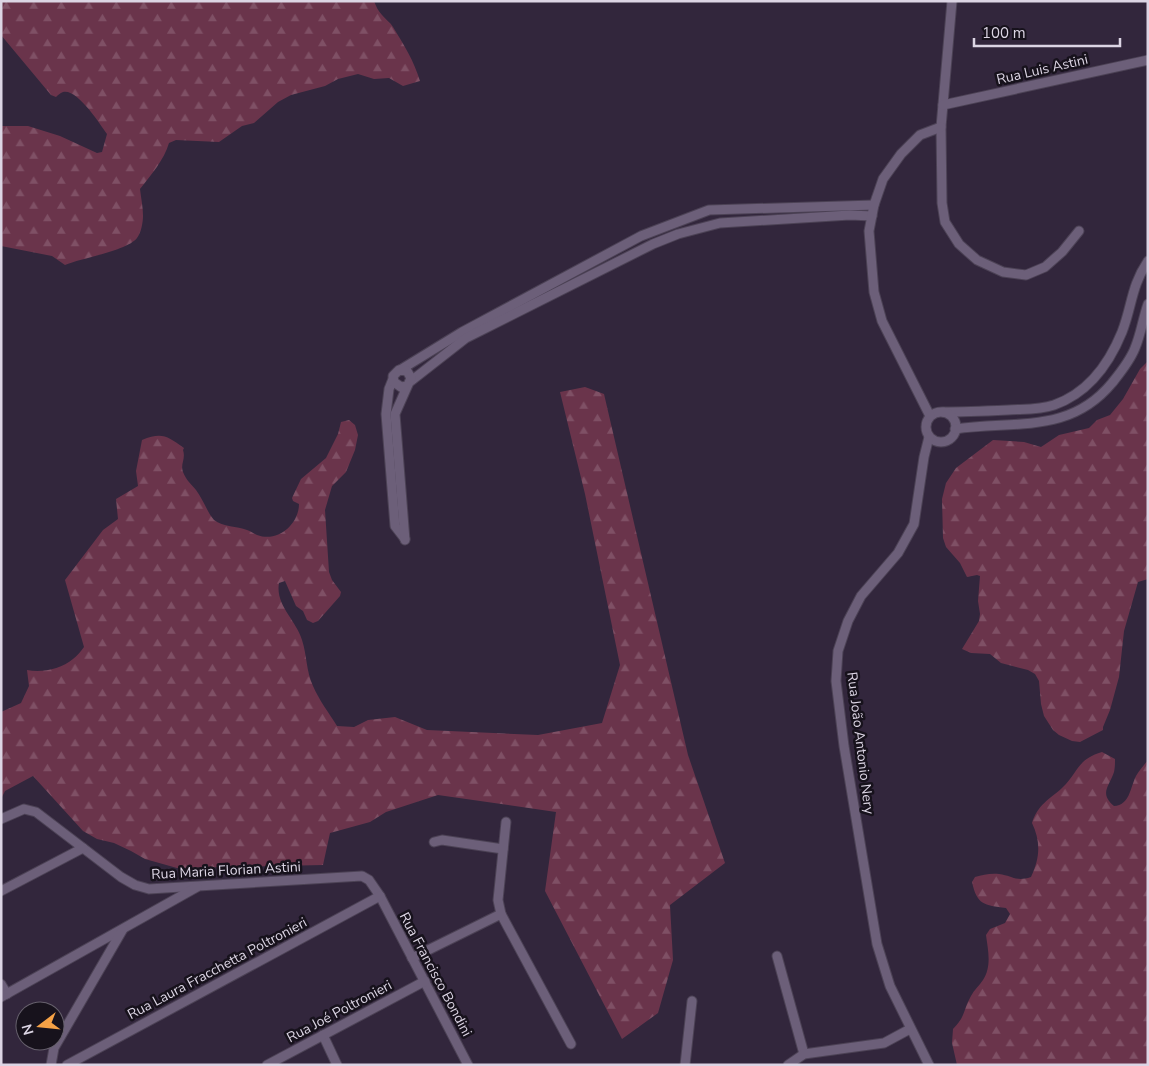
<svg xmlns="http://www.w3.org/2000/svg" width="1149" height="1066" font-family="'Nunito Sans',sans-serif">
<style>
.forest{fill:url(#forest-firs)}
.lines{fill:none;stroke-linecap:round;stroke-linejoin:round}
.street-casing{stroke:#4c4255;stroke-width:11}
.street{stroke:#6c5f79;stroke-width:9}
.labels{text-anchor:middle;stroke-width:5;stroke-linejoin:round;paint-order:stroke}
.street-label{font-size:14px;fill:#dcd5e4;stroke:#17121c}
</style>
<defs>
<pattern id="forest-firs" width="22" height="20" patternUnits="userSpaceOnUse" patternTransform="scale(1.25)"><rect width="22" height="20" fill="#6a344b"/><path d="M5 1l3.5 6h-7zM16 11l3.5 6h-7z" fill="#7f5065"/></pattern>
</defs>
<rect width="100%" height="100%" fill="#32263c"/>
<g class="forest">
<path d="M 1,1 L 374,1 C 376,6 378,11 382,15 C 385,19 390,22 393,27 C 404,45 414,61 420,81 L 403,86 L 389,78 L 374,79 L 358,74 L 338,79 L 325,86 L 291,95 L 278,102 L 254,123 L 242,126 L 219,142 L 176,140 L 169,143 C 164,160 151,175 140,189 C 141,198 143,207 143,216 C 143,222 141,233 137,238 C 127,251 81,258 65,265 L 52,256 L 1,246 L 1,126 L 28,126 L 60,136 L 97,153 L 102,152 L 107,134 C 100,124 77,88 63,92 C 60,93 58,95 56,97 L 51,95 L 1,35 Z"/>
<polygon points="1148,361 1148,579 1138,582 1124,631 1119,677 1110,710 1103,727 1103,730 1080,742 1072,741 1059,735 1053,730 1044,716 1041,704 1039,681 1035,674 1028,670 1001,663 990,654 971,653 962,649 979,621 980,614 978,601 980,576 977,575 967,577 960,563 946,547 943,538 942,499 946,483 956,468 993,440 1024,442 1041,447 1059,435 1089,428 1097,420 1110,415 1123,399 1140,369"/>
<path d="M 585,387 L 604,394 L 688,755 L 725,863 L 670,905 L 673,960 L 658,1013 L 622,1039 L 545,891 L 556,812 L 438,795 L 386,812 L 370,822 L 330,833 L 323,865 L 177,868 L 145,859 L 131,851 L 114,843 L 97,839 L 83,831 L 33,776 L 5,791 L 1,799 L 1,712 L 21,703 L 29,686 L 27,670 C 42,673 61,669 73,659 C 77,656 81,651 84,647 L 65,580 L 103,530 L 118,519 L 116,499 L 138,486 L 136,471 L 142,440 C 162,432 167,436 184,448 L 183,450 C 186,459 180,464 183,472 C 186,480 191,484 196,490 C 203,499 207,512 214,520 C 223,527 237,526 247,530 C 251,531 254,534 257,535 C 278,543 299,524 299,504 L 293,501 L 292,498 L 301,479 L 326,458 L 338,434 L 341,422 L 349,420 L 355,425 L 358,435 L 355,450 L 346,472 L 332,486 L 325,510 L 329,572 L 332,580 L 341,592 L 340,596 L 318,621 L 313,623 L 307,620 L 303,611 L 296,606 L 285,581 L 279,583 C 275,605 296,620 302,640 C 307,655 306,671 313,686 C 319,700 329,713 337,726 L 354,727 L 368,720 L 395,717 L 427,730 L 538,735 L 602,723 L 620,665 L 585,494 L 560,392 Z"/>
<path d="M 1102,752 L 1115,759 C 1115,763 1115,768 1114,772 C 1109,787 1099,793 1114,806 C 1130,805 1130,788 1136,776 C 1139,771 1144,765 1148,760 L 1148,1065 L 957,1065 L 952,1043 L 953,1029 C 966,1016 963,1010 971,996 C 974,990 979,986 983,980 C 992,966 988,950 986,935 L 990,929 L 1005,923 L 1010,914 L 1006,908 C 984,905 977,905 972,882 L 975,877 C 983,875 990,873 999,874 C 1013,876 1016,882 1031,877 C 1040,858 1041,842 1032,823 C 1038,804 1049,800 1062,788 C 1079,772 1076,760 1102,752 Z"/>
</g>
<g class="lines">
<g class="street-casing">
<g id="street">
<polyline points="952,1 941,127 942,203 945,222 959,244 977,260 1003,272 1026,275 1045,267 1062,252 1079,231"/>
<polyline points="943,105 1148,60"/>
<polyline points="400,370 462,332 641,236 709,210 874,205"/>
<polyline points="393,379 389,389 386,414 395,526 405,539"/>
<polyline points="411,381 466,338 653,244 678,234 720,223 850,215 872,216"/>
<path d="M 943,412 C 965,412 987,411 1008,410 C 1023,409 1040,410 1054,405 C 1088,393 1109,364 1122,332 C 1132,307 1131,286 1148,261"/>
<circle cx="941" cy="427" r="15"/>
<polyline points="930,416 882,321 874,292 869,231 874,205 883,179 901,154 920,135 941,127"/>
<path d="M 955,429 C 1014,420 1069,435 1112,383 C 1120,373 1130,361 1135,348 C 1141,334 1143,318 1148,304"/>
<polyline points="405,540 395,414 411,378 407,371 399,370 393,376 394,382 401,387 407,386"/>
<polyline points="1,819 24,809 36,812 121,877 135,885 149,889 362,876 369,880 380,896 468,1065"/>
<polyline points="434,842 442,840 503,849"/>
<polyline points="1,891 83,848"/>
<polyline points="501,914 571,1044"/>
<polyline points="777,956 804,1054"/>
<polyline points="412,958 501,914 498,900 506,822"/>
<polyline points="1,984 7,994"/>
<polyline points="1,997 197,887"/>
<polyline points="323,1035 337,1065"/>
<polyline points="51,1065 54,1048 123,929"/>
<polyline points="67,1065 380,896"/>
<polyline points="267,1065 425,981"/>
<polyline points="685,1065 692,1001"/>
<polyline points="788,1065 804,1054 884,1043 910,1029"/>
<polyline points="929,1065 890,986 877,944 844,746 836,681 838,651 848,621 861,596 898,553 914,524 924,457 929,437"/>
</g>
</g>
<use href="#street" class="street"/>
</g>
<g class="labels">
<g class="street-label">
<text transform="translate(1042 69) rotate(-13)" y="5">Rua Luis Astini</text>
<text transform="translate(861 743) rotate(83)" y="5">Rua João Antonio Nery</text>
<text transform="translate(226 870) rotate(-3)" y="5">Rua Maria Florian Astini</text>
<text transform="translate(217 968) rotate(-28)" y="5">Rua Laura Fracchetta Poltronieri</text>
<text transform="translate(436 974) rotate(62)" y="5">Rua Francisco Bondini</text>
<text transform="translate(339 1011) rotate(-28)" y="5">Rua Joé Poltronieri</text>
</g>
</g>
<rect width="1149" height="1066" fill="none" stroke="#dcd5e4" stroke-width="5"/>
<g transform="translate(40 1026) rotate(254)"><circle r="24" fill="#17121c" stroke="#66606c"/>
<path d="M0-4L9 19L0 12L-9 19Z" fill="#f6a246"/>
<text y="-8" font-size="14" font-weight="bold" text-anchor="middle" fill="#dcd5e4">N</text>
</g>
<path d="M974 38v8h146v-8" fill="none" stroke="#dcd5e4" stroke-width="2.5"/>
<text x="982" y="38" font-size="15" fill="#dcd5e4" stroke="#17121c" stroke-width="4" paint-order="stroke">100 m</text>
</svg>
